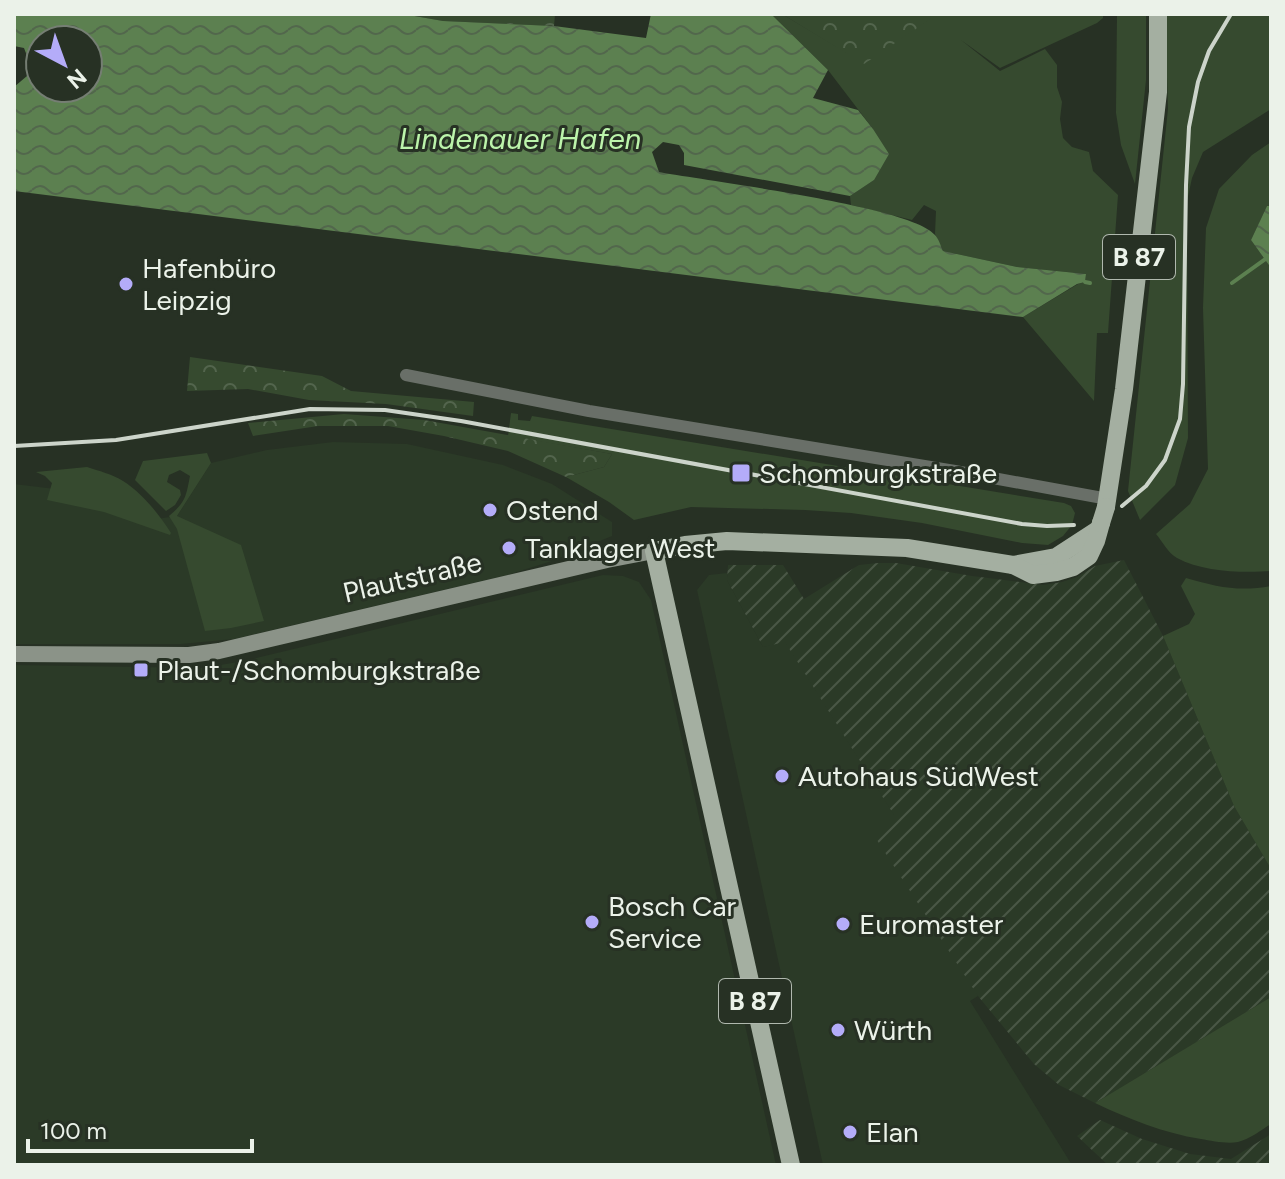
<svg xmlns="http://www.w3.org/2000/svg" width="1285" height="1179" font-family="Figtree,sans-serif">
<style>
.built{fill:#2b3a27}
.industrial{fill:url(#industrial-furrows)}
.green{fill:#364a2f}
.forest{fill:url(#forest-crowns)}
.water{fill:url(#water-waves);fill-rule:evenodd}
.lines{fill:none;stroke-linecap:round;stroke-linejoin:round}
.stream{stroke:#5c8050;stroke-width:4}
.minor{stroke:#696f68;stroke-width:12}
.secondary{stroke:#8b9388;stroke-width:16}
.primary{stroke:#a4afa1;stroke-width:18}
.rail{stroke:#ccd4ca;stroke-width:4}
.primary-bridge{stroke:#a4afa1;stroke-width:18}
.poi-dot{fill:#b4acf9;stroke:#273124;stroke-width:3}
.labels{text-anchor:middle;stroke-width:6;stroke-linejoin:round;paint-order:stroke}
.shield{fill:#273124;stroke:#b0b8ae;stroke-width:2}
.shield-label{font-size:26px;font-weight:bold;fill:#ebf2e9}
.poi-label{font-size:28px;fill:#ebf2e9;stroke:#273124;text-anchor:start}
.street-label{font-size:28px;fill:#ebf2e9;stroke:#273124}
.water-label{font-size:30px;font-style:italic;fill:#bcf4ab;stroke:#273124}
</style>
<defs>
<pattern id="industrial-furrows" width="10" height="10" patternUnits="userSpaceOnUse" patternTransform="scale(2)"><rect width="10" height="10" fill="#2b3a27"/><path d="M-1 1l2-2M0 10L10 0M9 11l2-2" fill="none" stroke="#4a5746"/></pattern>
<pattern id="forest-crowns" width="20" height="18" patternUnits="userSpaceOnUse" patternTransform="scale(2)"><rect width="20" height="18" fill="#364a2f"/><path d="M2 6a3 3 0 1 1 6 0M12 15a3 3 0 1 1 6 0" fill="none" stroke="#53654d"/></pattern>
<pattern id="water-waves" width="16" height="10" patternUnits="userSpaceOnUse" patternTransform="scale(2)"><rect width="16" height="10" fill="#5c8050"/><path d="M0 5q4-4 8 0t8 0" fill="none" stroke="#52674c"/></pattern>
</defs>
<rect width="100%" height="100%" fill="#273124"/>
<g class="built">
<polygon points="333,442 407,444 503,465 552,484 612,522 612,536 552,561 507,575 234,639 181,644 14,644 14,484 72,491 156,519 177,516 211,463 267,450"/>
<polygon points="727,573 727,580 763,647 785,641 895,816 978,996 970,1001 1072,1165 823,1165 697,590 709,575"/>
<polygon points="603,575 623,576 639,582 651,600 776,1165 14,1165 14,665 202,668 244,661"/>
</g>
<g class="industrial">
<polygon points="1124,560 1163,636 1234,806 1271,869 1271,997 1095,1103 1059,1085 1034,1064 978,996 875,837 894,815 785,642 763,647 727,580 728,565 783,565 804,599 859,565 878,563 896,563 972,576 1043,585 1062,582 1077,577 1095,566"/>
<polygon points="1100,1120 1142,1139 1190,1154 1231,1159 1271,1134 1271,1165 1108,1165 1077,1136"/>
</g>
<g class="green">
<polygon points="771,14 782,14 864,63 931,18 929,14 1103,14 1103,18 1097,23 1000,68 961,40 1000,71 1045,49 1057,65 1057,87 1062,102 1060,119 1063,138 1072,147 1089,152 1093,171 1118,195 1108,333 1097,333 1094,401 1023,317 1078,284 1085,282 1086,274 1017,267 943,251 935,234 936,211 924,205 912,220 851,205 850,196 874,180 873,129 828,70"/>
<polygon points="1117,14 1146,14 1146,80 1135,184 1121,145 1116,113"/>
<polygon points="1165,14 1271,14 1271,109 1203,152 1192,178 1187,201 1188,438 1175,485 1140,520 1128,491 1168,109"/>
<path d="M 1271,142 L 1271,206 L 1267,206 L 1251,240 L 1271,268 L 1271,571 C 1242,573 1203,572 1177,558 C 1168,553 1162,541 1156,534 L 1190,504 L 1208,469 L 1203,308 L 1206,228 L 1219,189 L 1252,155 Z"/>
<polygon points="511,413 518,414 518,420 530,421 532,416 1064,503 1071,506 1075,513 1072,525 1063,536 1048,545 1022,543 922,523 851,513 805,510 691,507 634,520 609,502 566,477 604,467 612,454 508,436"/>
<path d="M 207,453 L 211,463 L 177,516 L 241,545 L 264,621 L 231,628 L 205,631 L 177,529 L 169,516 C 186,502 186,496 190,476 L 180,470 L 169,475 L 167,482 L 180,490 L 181,495 L 175,505 L 166,511 L 135,480 L 143,461 Z"/>
<path d="M 87,467 C 99,471 112,474 123,481 C 142,493 159,514 171,533 L 170,535 L 104,512 L 47,500 L 52,483 L 45,476 L 36,472 Z"/>
<path d="M 1186,578 C 1217,587 1239,592 1271,586 L 1271,869 L 1234,806 L 1163,636 L 1189,624 L 1195,614 L 1181,586 Z"/>
<path d="M 1271,997 L 1271,1124 C 1261,1130 1250,1139 1238,1142 C 1227,1144 1212,1141 1201,1139 C 1163,1133 1129,1119 1095,1103 Z"/>
</g>
<g class="forest">
<polygon points="403,14 555,14 554,26 443,21"/>
<polygon points="782,14 929,14 932,18 864,64"/>
<polygon points="190,357 322,376 351,391 474,402 473,416 386,404 309,400 248,389 187,391"/>
<polygon points="344,414 424,420 612,454 604,467 566,477 508,451 444,436 388,426 318,426 253,436 248,423"/>
</g>
<g class="water">
<path d="M 14,14 L 403,14 L 443,21 L 554,26 L 646,38 L 651,14 L 771,14 L 828,70 L 813,98 L 858,110 L 873,129 L 889,154 L 874,180 L 850,196 L 684,165 L 684,153 L 679,145 L 663,142 L 652,152 L 659,172 C 706,181 912,206 935,235 C 939,239 941,247 943,251 L 1017,267 L 1086,274 L 1085,282 L 1077,284 L 1023,317 L 14,191 L 14,87 L 27,76 L 29,61 L 24,48 L 14,46 ZM 40,40 L 88,40 L 88,88 L 40,88 Z"/>
<polygon points="1267,206 1271,206 1271,268 1251,240"/>
</g>
<g class="lines">
<g class="stream">
<polyline points="1085,282 1090,283"/>
<polyline points="1232,283 1271,255"/>
</g>
<polyline class="minor" points="406,375 589,411 955,471 1108,499"/>
<polyline class="secondary" points="14,654 189,655 219,651 607,560 654,551"/>
<g class="primary">
<polyline points="1106,507 1124,389 1158,92 1158,14"/>
<polyline points="1013,565 1056,557 1099,529"/>
<polyline points="791,1165 654,551 685,545 727,541 907,548 1013,565 1033,575 1056,572 1073,567 1089,556 1096,541 1101,523"/>
</g>
<g class="rail">
<polyline points="14,446 116,440 310,409 385,410 461,421 1022,524 1047,526 1074,525"/>
<polyline points="1122,506 1146,486 1165,460 1180,419 1183,384 1186,185 1189,127 1198,82 1209,51 1231,14"/>
</g>
<polyline class="primary-bridge" points="1101,523 1106,507"/>
</g>
<g class="poi-dot">
<circle cx="126" cy="284" r="8"/>
<rect x="731" y="463" width="20" height="20" rx="4"/>
<circle cx="490" cy="510" r="8"/>
<circle cx="509" cy="548" r="8"/>
<rect x="133" y="662" width="16" height="16" rx="4"/>
<circle cx="782" cy="776" r="8"/>
<circle cx="592" cy="922" r="8"/>
<circle cx="843" cy="924" r="8"/>
<circle cx="838" cy="1030" r="8"/>
<circle cx="850" cy="1132" r="8"/>
</g>
<g class="labels">
<g class="shield">
<rect x="1103" y="235" width="72" height="44" rx="6"/>
<rect x="719" y="979" width="72" height="44" rx="6"/>
</g>
<g class="shield-label">
<text x="1139" y="266">B 87</text>
<text x="755" y="1010">B 87</text>
</g>
<g class="poi-label">
<text x="142" y="278">Hafenbüro<tspan x="142" dy="32">Leipzig</tspan></text>
<text x="759" y="483">Schomburgkstraße</text>
<text x="506" y="520">Ostend</text>
<text x="525" y="558">Tanklager West</text>
<text x="157" y="680">Plaut-/Schomburgkstraße</text>
<text x="798" y="786">Autohaus SüdWest</text>
<text x="608" y="916">Bosch Car<tspan x="608" dy="32">Service</tspan></text>
<text x="859" y="934">Euromaster</text>
<text x="854" y="1040">Würth</text>
<text x="866" y="1142">Elan</text>
</g>
<g class="street-label">
<text transform="translate(412 577) rotate(-13)" y="10">Plautstraße</text>
</g>
<g class="water-label">
<text x="520" y="149">Lindenauer Hafen</text>
</g>
</g>
<rect width="1285" height="1179" fill="none" stroke="#ebf2e9" stroke-width="32"/>
<g transform="translate(64 64) rotate(139)"><circle r="38" fill="#273124" stroke="#757e73" stroke-width="2"/>
<path d="M0-6L14 30L0 20L-14 30Z" fill="#b4acf9"/>
<text y="-12" font-size="22" font-weight="bold" text-anchor="middle" fill="#ebf2e9">N</text>
</g>
<path d="M28 1139v12h224v-12" fill="none" stroke="#ebf2e9" stroke-width="4"/>
<text x="40" y="1139" font-size="24" fill="#ebf2e9" stroke="#273124" stroke-width="6" paint-order="stroke">100 m</text>
</svg>
